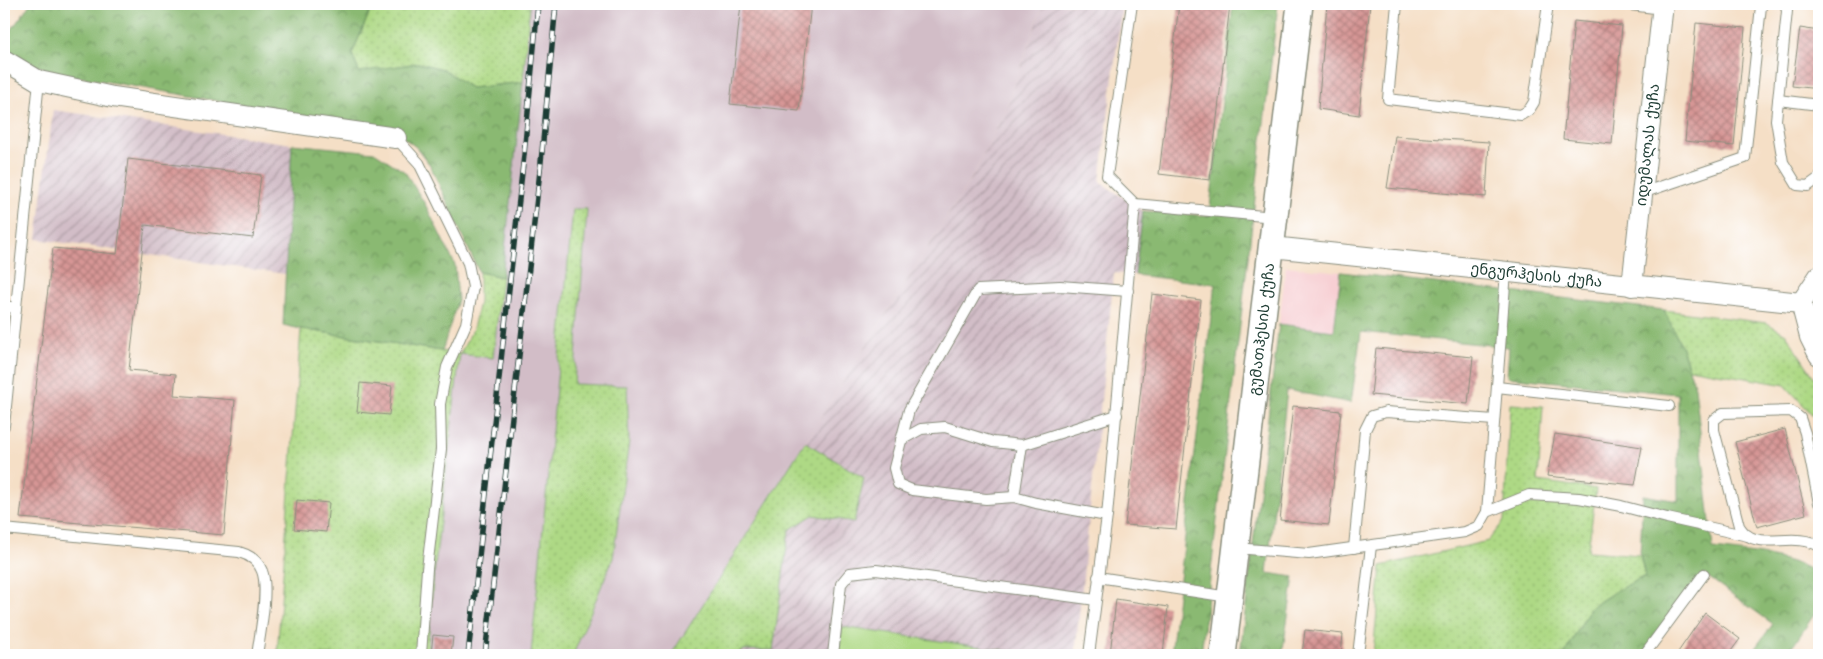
<svg xmlns="http://www.w3.org/2000/svg" width="1823" height="659" font-family="Kalam,'Noto Sans Georgian',sans-serif">
<style>
.built{fill:#f7cfd3}
.industrial{fill:url(#industrial-furrows)}
.railway{fill:#d2bdc7}
.grass{fill:url(#grass-dots);stroke:#668b5c}
.forest{fill:url(#forest-crowns);stroke:#547b53}
.park{fill:#aed985;stroke:#668b5c}
.building{fill:url(#building-cross-hatch)}
.lines{fill:none;stroke-linecap:round;stroke-linejoin:round}
.service-casing{stroke:#8a8e7d;stroke-width:12}
.minor-casing{stroke:#8a8e7d;stroke-width:22}
.tertiary-casing{stroke:#8a8e7d;stroke-width:28}
.service{stroke:#fff;stroke-width:10}
.minor{stroke:#fff;stroke-width:20}
.tertiary{stroke:#fff;stroke-width:25}
.rail-casing{stroke:#1f3d34;stroke-width:5.5}
.rail{stroke:#fff;stroke-width:4;stroke-dasharray:11;stroke-linecap:butt}
.labels{text-anchor:middle;stroke-width:4;stroke-linejoin:round;paint-order:stroke}
.street-label{font-size:15px;fill:#1f3d34;stroke:#fff}
</style>
<defs>
<pattern id="industrial-furrows" width="10" height="10" patternUnits="userSpaceOnUse" patternTransform="scale(1.25)"><rect width="10" height="10" fill="#d2bdc7"/><path d="M-1 1l2-2M0 10L10 0M9 11l2-2" fill="none" stroke="#aa9ba2"/></pattern>
<pattern id="grass-dots" width="8" height="8" patternUnits="userSpaceOnUse" patternTransform="scale(1.25)"><rect width="8" height="8" fill="#aed985"/><path d="M2 2h.1M6 6h.1" fill="none" stroke="#95bb73" stroke-width="1.8" stroke-linecap="round"/></pattern>
<pattern id="forest-crowns" width="20" height="18" patternUnits="userSpaceOnUse" patternTransform="scale(1.25)"><rect width="20" height="18" fill="#8ab972"/><path d="M2 6a3 3 0 1 1 6 0M12 15a3 3 0 1 1 6 0" fill="none" stroke="#70985e"/></pattern>
<pattern id="building-cross-hatch" width="8" height="8" patternUnits="userSpaceOnUse" patternTransform="scale(1.25)"><rect width="8" height="8" fill="#d79695"/><path d="M0 0l8 8M0 8l8-8" fill="none" stroke="#ae7c7a"/></pattern>
</defs>
<rect width="100%" height="100%" fill="#fff"/>
<filter id="ink" filterUnits="userSpaceOnUse"><feTurbulence type="fractalNoise" baseFrequency=".02" numOctaves="2"/><feDisplacementMap in="SourceGraphic" scale="10" xChannelSelector="R" yChannelSelector="G"/><feConvolveMatrix kernelMatrix="1 2 1 2 8 2 1 2 1" color-interpolation-filters="sRGB"/></filter>
<filter id="wash" filterUnits="userSpaceOnUse"><feTurbulence type="fractalNoise" baseFrequency=".0096" numOctaves="4" result="noise"/><feDisplacementMap in="SourceGraphic" scale="20" xChannelSelector="R" yChannelSelector="G"/><feGaussianBlur stdDeviation="1.12" result="paint"/><feColorMatrix in="noise" values="0 0 0 0 0 0 0 0 0 0 0 0 0 0 0 0 0 1.4 0 .05"/><feComposite in="paint" operator="in"/></filter>
<g filter="url(#wash)">
<rect width="100%" height="100%" fill="#f5dfc6"/>
<polygon class="built" points="1286,266 1341,272 1334,331 1279,324"/>
<g class="industrial">
<polygon points="1043,4 1122,4 1100,182 1143,211 1135,275 1114,273 1075,655 1030,655 843,627 838,655 732,655 744,650 773,650 789,530 813,515 854,522 864,478 805,442 972,177 1004,113"/>
<polygon points="53,110 292,144 285,274 37,239"/>
</g>
<polygon class="railway" points="530,4 1043,4 1004,113 972,177 671,655 573,655 613,558 629,441 627,386 574,385 587,210 573,209 531,655 427,655 433,582 460,354 493,358"/>
<g class="grass">
<polygon points="373,4 530,4 523,82 471,88 443,69 418,63 359,73 352,54"/>
<polygon points="573,209 587,209 574,384 627,386 629,441 613,558 573,655 531,655"/>
<polygon points="479,272 502,277 493,358 460,354 433,582 427,655 277,655 301,329 460,354 473,329 479,302"/>
<polygon points="1664,310 1767,323 1786,334 1819,385 1819,422 1785,385 1689,368 1682,348"/>
<polygon points="1510,404 1543,406 1538,481 1596,489 1588,551 1640,555 1645,576 1616,591 1591,607 1564,655 1373,655 1381,566 1488,541 1504,521"/>
<polygon points="805,442 864,478 854,522 813,515 789,530 773,650 744,650 732,655 671,655"/>
</g>
<g class="forest">
<polygon points="30,4 373,4 352,54 359,72 418,63 443,69 471,88 523,82 502,277 479,272 430,165 416,147 389,127 305,116 63,74 14,59 4,48 4,40"/>
<polygon points="1233,4 1278,4 1201,655 1171,655 1215,284 1135,275 1143,211 1209,216"/>
<polygon points="292,144 374,152 405,172 425,204 455,265 458,300 442,351 301,329 283,325"/>
<path d="M 1341,272 L 1664,310 L 1682,348 L 1695,387 L 1713,549 C 1745,553 1794,556 1819,575 L 1819,607 L 1787,655 L 1750,655 L 1773,624 L 1704,574 L 1644,655 L 1564,655 L 1591,607 L 1616,591 L 1645,576 L 1640,555 L 1643,495 L 1678,501 L 1678,394 L 1507,377 L 1509,347 L 1361,332 L 1351,403 L 1287,390 L 1267,573 L 1294,577 L 1282,655 L 1240,655 L 1279,324 L 1334,331 Z"/>
</g>
<polygon class="park" points="842,627 1030,654 1030,655 838,655"/>
<g id="blocks">
<g class="building">
<polygon points="741,4 811,4 799,111 730,104"/>
<polygon points="1179,4 1230,4 1210,180 1159,174"/>
<polygon points="1327,4 1370,4 1359,115 1318,109"/>
<polygon points="1574,21 1622,26 1612,144 1563,139"/>
<polygon points="1696,23 1745,28 1734,146 1685,141"/>
<polygon points="1800,28 1819,31 1819,89 1792,86"/>
<polygon points="1395,136 1489,142 1486,197 1387,188"/>
<polygon points="128,159 261,175 253,238 145,225 129,370 176,374 174,395 235,400 224,535 20,518 53,248 117,254"/>
<polygon points="1152,294 1201,300 1176,529 1125,525"/>
<polygon points="1376,348 1473,357 1468,404 1371,395"/>
<polygon points="360,383 392,386 389,415 357,412"/>
<polygon points="1293,406 1341,411 1329,525 1280,520"/>
<polygon points="1785,429 1806,514 1757,527 1735,442"/>
<polygon points="1555,434 1642,447 1635,485 1547,476"/>
<polygon points="297,500 329,503 326,532 294,529"/>
<polygon points="1116,599 1168,607 1163,655 1110,655"/>
<polygon points="1705,613 1740,639 1728,655 1676,655"/>
<polygon points="1305,630 1343,634 1341,655 1302,655"/>
<polygon points="433,635 453,637 451,655 431,655"/>
</g>
</g>
</g>
<g filter="url(#ink)">
<use href="#blocks" fill-opacity="0" stroke="#8a8e7d" stroke-width="1"/>
<g class="lines">
<g class="service-casing">
<g id="service">
<polyline points="1132,4 1107,176 1135,204 1274,217"/>
<polyline points="1397,4 1388,99 1521,115 1529,110 1534,102 1548,4"/>
<polyline points="1622,4 1663,9"/>
<polyline points="1785,4 1787,11 1776,120 1783,162 1797,185 1808,186 1819,178"/>
<polyline points="1778,100 1819,105"/>
<polyline points="396,138 419,163 468,263 473,287 466,324 447,367 440,404 441,449 427,569 421,655"/>
<polyline points="1642,193 1745,158 1761,6 1763,4"/>
<polyline points="4,306 16,308"/>
<polyline points="1497,387 1669,406"/>
<polyline points="4,426 39,81"/>
<polyline points="901,440 921,429 945,427 993,442 1022,445 1117,415"/>
<polyline points="1014,497 1022,445"/>
<path d="M 1819,503 L 1805,433 L 1800,418 L 1791,411 L 1723,413 L 1714,420 L 1714,430 L 1739,526 C 1741,529 1744,533 1747,535 C 1763,548 1798,532 1819,546"/>
<polyline points="1487,512 1529,495 1579,498 1621,506 1667,518 1748,536"/>
<polyline points="1107,516 1036,503 1014,497 986,499 912,490 898,484 894,468 909,410 978,290 1060,286 1128,291"/>
<path d="M 4,529 L 239,552 C 249,555 258,560 262,571 C 269,588 260,635 257,655"/>
<polyline points="1236,548 1309,554 1465,532 1479,526 1487,512 1506,272"/>
<polyline points="1354,548 1365,430 1372,416 1386,412 1494,420"/>
<polyline points="1098,577 1229,597"/>
<polyline points="833,655 841,584 850,573 876,570 1096,600"/>
<polyline points="1089,655 1107,516 1135,204"/>
<polyline points="1358,655 1371,546"/>
<polyline points="1644,655 1704,574"/>
</g>
</g>
<g class="minor-casing">
<g id="minor">
<polyline points="4,60 39,81 113,97 396,138"/>
<path id="s1" d="M 1272,247 L 1801,303"/>
<polyline points="1819,276 1801,303 1810,337 1819,355"/>
<path id="s2" d="M 1632,286 L 1663,4"/>
</g>
</g>
<g class="tertiary-casing">
<g id="tertiary">
<path id="s3" d="M 1223,655 L 1300,4"/>
</g>
</g>
<use href="#service" class="service"/>
<use href="#minor" class="minor"/>
<use href="#tertiary" class="tertiary"/>
<g class="rail-casing">
<g id="rail">
<polyline points="468,655 524,155 538,4"/>
<polyline points="485,655 541,162 556,4"/>
</g>
</g>
<use href="#rail" class="rail"/>
</g>
</g>
<g class="labels">
<g class="street-label">
<text dy="5" stroke="none"><textPath href="#s2" startOffset="142">იდუმალას ქუჩა</textPath></text>
<text dy="5" stroke="none"><textPath href="#s1" startOffset="266">ენგურჰესის ქუჩა</textPath></text>
<text dy="5" stroke="none"><textPath href="#s3" startOffset="328">გუმათჰესის ქუჩა</textPath></text>
</g>
</g>
<rect width="1823" height="659" fill="none" stroke="#fff" stroke-width="20"/>
</svg>
